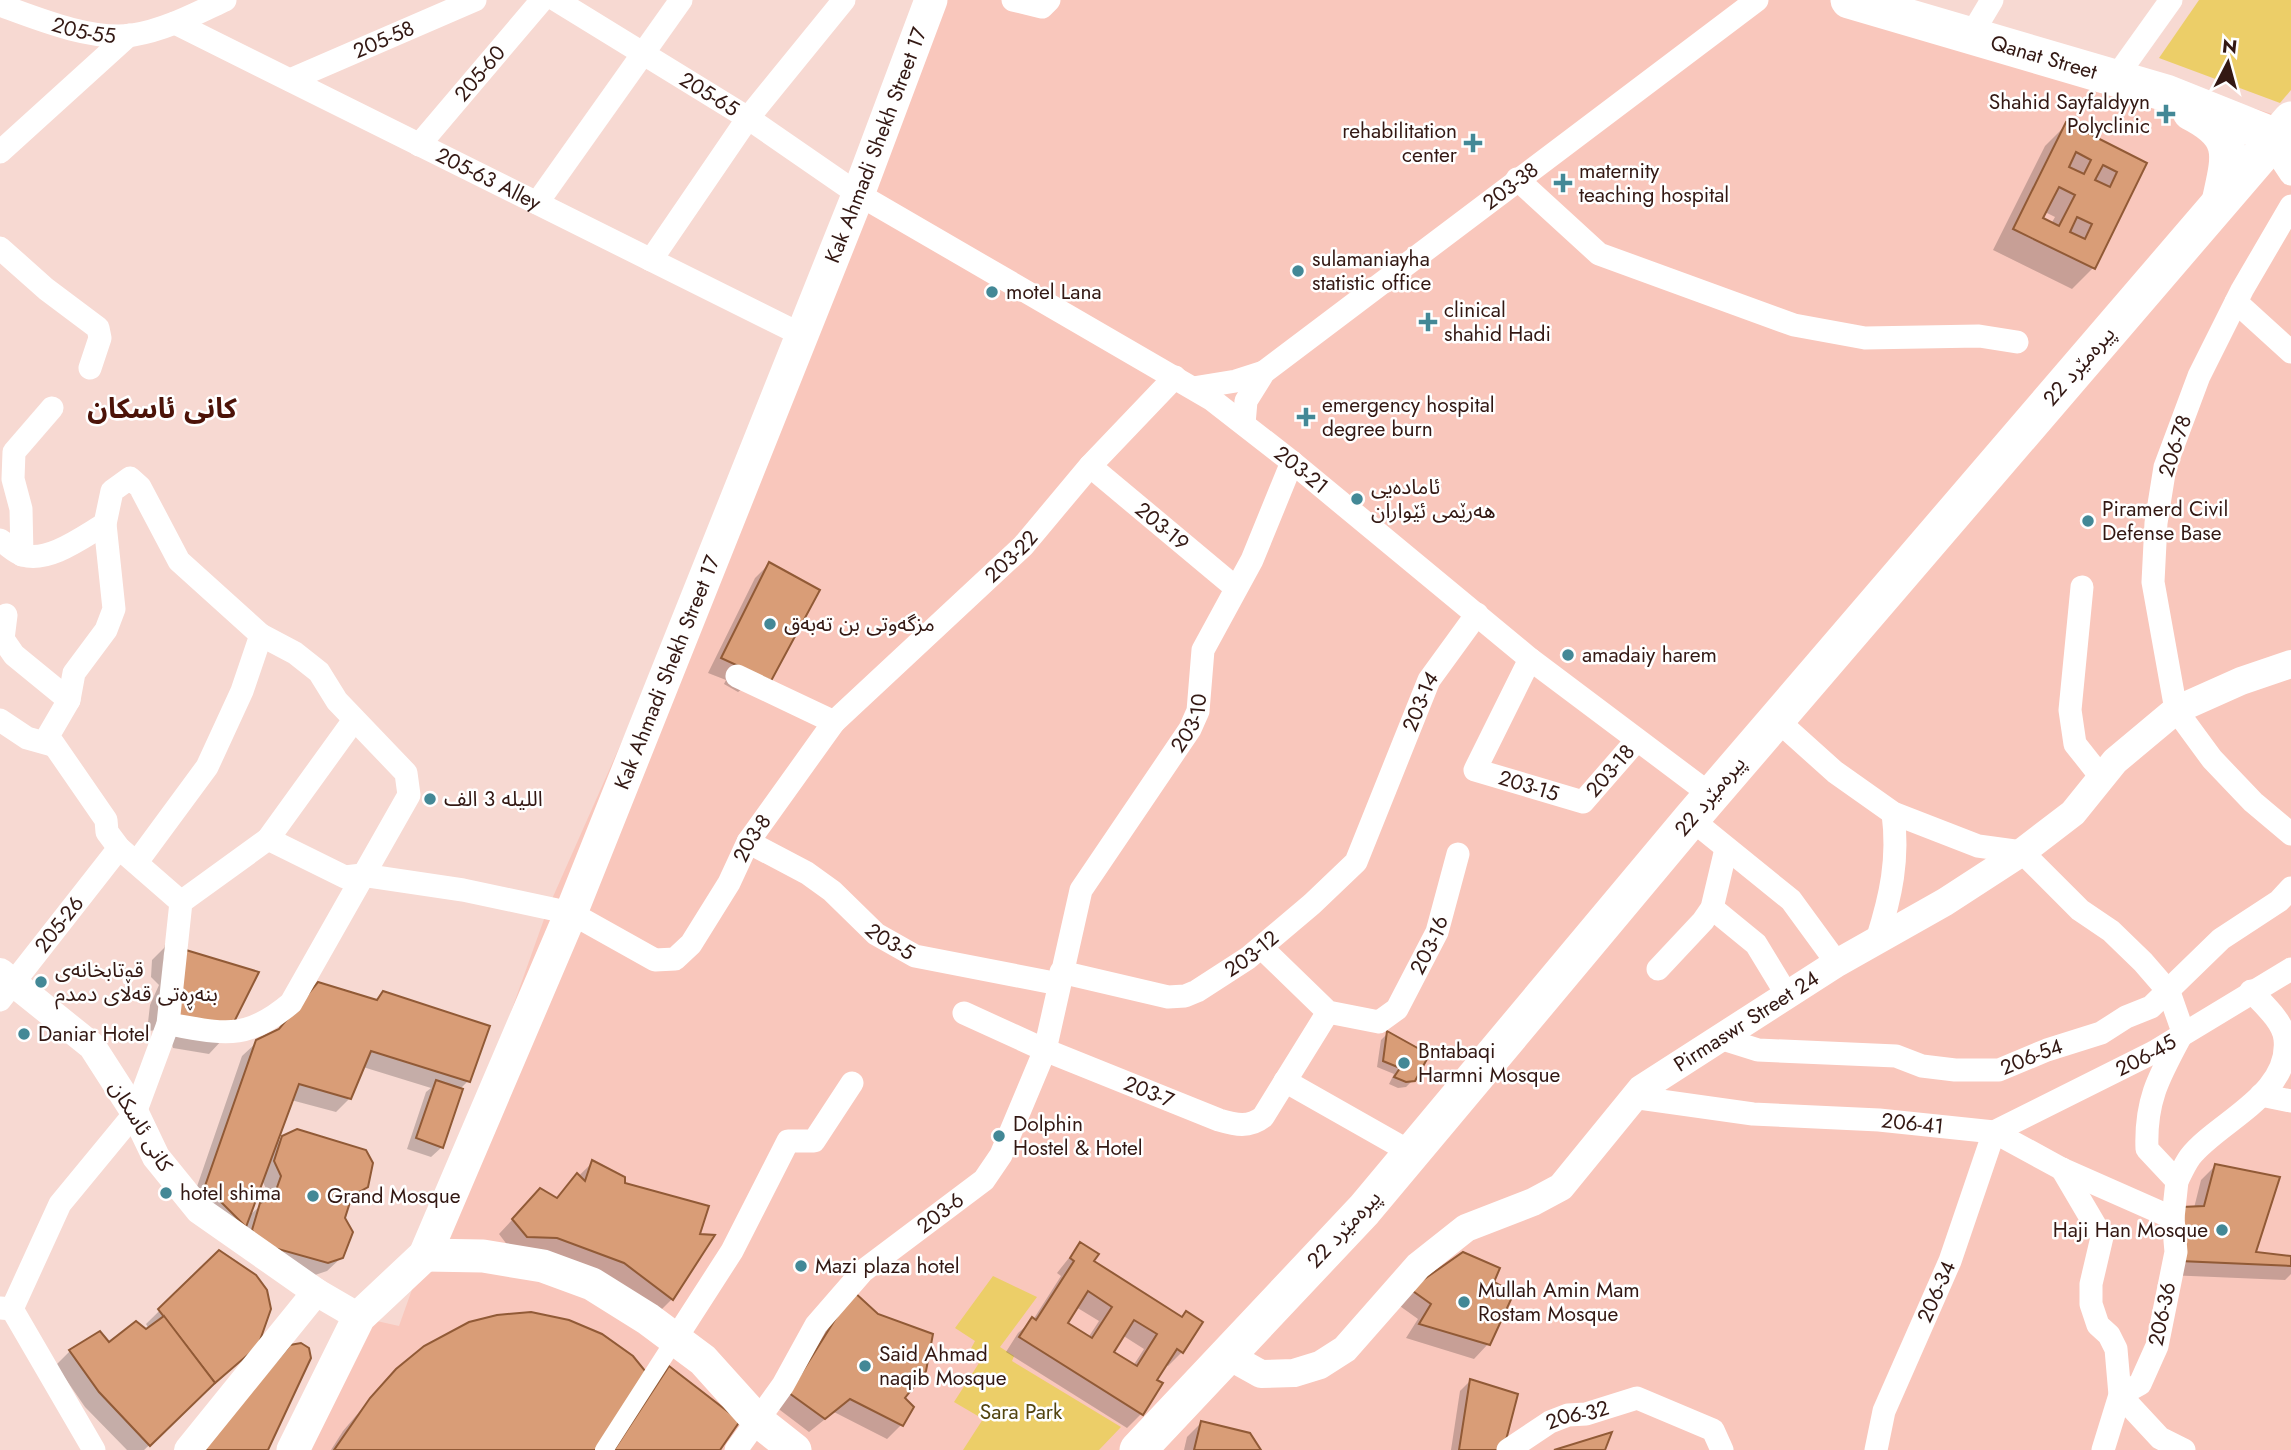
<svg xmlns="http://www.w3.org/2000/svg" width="2291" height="1450" font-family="Jost,'Noto Sans Arabic',sans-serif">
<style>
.built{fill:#f9c7bc}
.green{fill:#ecce68}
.shadow{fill:#0003;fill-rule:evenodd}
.building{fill:#d99d77;stroke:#915a36;stroke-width:2;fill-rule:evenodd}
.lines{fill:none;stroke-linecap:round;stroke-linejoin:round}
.pedestrian{stroke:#fff;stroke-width:18}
.minor{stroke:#fff;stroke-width:23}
.tertiary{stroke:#fff;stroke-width:28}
.secondary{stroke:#fff;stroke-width:33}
.primary{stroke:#fff;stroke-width:37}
.poi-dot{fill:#438896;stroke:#fff;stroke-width:2.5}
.labels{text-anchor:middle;stroke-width:5;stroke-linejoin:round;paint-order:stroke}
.street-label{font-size:21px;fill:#331813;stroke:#fff}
.poi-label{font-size:21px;fill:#331813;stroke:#fff;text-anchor:start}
.park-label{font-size:21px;fill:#53440f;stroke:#fff}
.district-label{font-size:28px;font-weight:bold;fill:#4c1308;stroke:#fff}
</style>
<rect width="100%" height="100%" fill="#f7d9d2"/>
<polygon class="built" points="931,0 1913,0 2291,120 2291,1450 297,1450 359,1317 399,1326 548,908 802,335"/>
<g class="green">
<polygon points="2199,0 2291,0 2291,90 2280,103 2159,58"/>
<polygon points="993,1276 1037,1297 1000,1347 1014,1356 1012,1361 1121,1427 1099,1450 963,1450 983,1419 954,1402 979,1363 968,1354 975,1341 955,1328"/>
</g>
<g class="shadow">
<path d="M 2066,125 L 2145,164 L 2093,268 L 2072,289 L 1993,250 L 2045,146 ZM 2045,212 L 2055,217 L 2051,224 L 2041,219 Z"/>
<polygon points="769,564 742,689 738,692 724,684 726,680 708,673 755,578"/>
<polygon points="166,946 223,1039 209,1054 173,1048 169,1034 159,1030 147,1031 150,1005 159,985 151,977 152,960"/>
<path d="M 383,993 L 468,1081 L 459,1090 L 442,1147 L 431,1157 L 407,1149 L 426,1092 L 431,1088 L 363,1067 L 350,1098 L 336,1112 L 291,1100 L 274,1146 L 283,1137 L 366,1186 L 348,1203 L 343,1218 L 342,1257 L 327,1271 L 312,1276 L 192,1201 L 242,1056 L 257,1042 L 276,1032 L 304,999 L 375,1001 ZM 262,1180 L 267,1191 L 263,1203 L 248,1217 Z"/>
<polygon points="1387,1034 1413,1080 1406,1087 1398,1088 1389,1084 1394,1074 1377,1067 1381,1040"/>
<polygon points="592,1163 698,1235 712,1237 672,1299 658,1313 512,1251 499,1234 526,1205 555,1199"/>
<polygon points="2215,1166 2253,1254 2291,1258 2291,1274 2285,1280 2167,1275 2194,1208 2201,1180"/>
<path d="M 1080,1244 L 1092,1262 L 1182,1352 L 1168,1366 L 1165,1364 L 1155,1380 L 1160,1384 L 1141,1414 L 1127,1428 L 1006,1352 L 1018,1333 L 1033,1320 L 1061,1276 L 1057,1273 ZM 1076,1307 L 1099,1321 L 1088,1338 L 1066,1323 ZM 1122,1335 L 1144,1349 L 1133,1366 L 1112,1352 Z"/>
<polygon points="219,1252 257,1345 144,1450 127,1450 85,1407 56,1365 70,1351 108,1344 146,1332 149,1329 146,1324"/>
<polygon points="1492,1283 1488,1344 1474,1359 1406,1338 1418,1319 1397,1304 1411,1291"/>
<polygon points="840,1307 903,1398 901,1425 887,1439 834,1412 809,1432 776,1407"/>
<polygon points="1470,1381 1500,1450 1451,1450 1460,1391"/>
<polygon points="382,1385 593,1450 331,1450 343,1431"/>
<polygon points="1201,1423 1259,1450 1184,1450 1187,1437"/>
</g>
<g class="building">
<path d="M 2066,122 L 2147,163 L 2095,269 L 2013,229 ZM 2076,152 L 2091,160 L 2084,174 L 2069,167 ZM 2103,165 L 2117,172 L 2110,187 L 2095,180 ZM 2059,187 L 2075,195 L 2059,226 L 2043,218 ZM 2077,217 L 2092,224 L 2085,239 L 2070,232 Z"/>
<polygon points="769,562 820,590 771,681 721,658"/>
<polygon points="166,944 259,972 225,1040 160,1018"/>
<polygon points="318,982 377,1000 383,991 490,1026 470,1082 371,1051 351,1099 299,1084 246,1227 205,1186 256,1040 279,1029"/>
<polygon points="1387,1031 1421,1050 1427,1059 1415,1081 1406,1082 1394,1077 1400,1068 1383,1061"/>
<polygon points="436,1080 463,1089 443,1148 416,1138"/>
<polygon points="297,1129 366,1150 373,1163 368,1187 352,1196 345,1218 353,1232 343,1258 328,1263 260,1244 252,1230 260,1203 274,1196 281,1176 274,1161 282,1136"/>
<polygon points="592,1160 625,1177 625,1183 709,1206 700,1234 715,1235 673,1300 624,1263 557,1238 527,1237 512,1219 540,1188 557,1198 577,1173 585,1181"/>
<polygon points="2215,1164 2280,1177 2256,1252 2291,1256 2291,1266 2180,1261 2182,1207 2204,1206"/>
<path d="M 1080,1242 L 1099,1254 L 1094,1261 L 1182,1317 L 1186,1311 L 1203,1322 L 1183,1353 L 1177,1349 L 1157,1380 L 1163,1383 L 1143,1415 L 1019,1337 L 1032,1317 L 1036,1320 L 1074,1261 L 1070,1258 ZM 1088,1291 L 1112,1307 L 1092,1338 L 1068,1323 ZM 1134,1320 L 1157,1334 L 1137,1366 L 1114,1352 Z"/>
<polygon points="219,1250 256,1275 267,1290 271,1309 258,1346 215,1383 158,1309"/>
<polygon points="1463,1252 1500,1268 1494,1282 1514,1293 1490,1345 1419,1324 1431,1304 1410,1289"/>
<polygon points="853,1291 878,1314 933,1334 926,1371 905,1398 914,1407 903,1426 850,1399 825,1419 789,1393"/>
<polygon points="531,1312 569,1320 602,1334 633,1356 646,1372 596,1450 334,1450 370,1398 396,1369 424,1346 469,1322 497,1315"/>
<polygon points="164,1316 215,1383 150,1446 99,1392 69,1350 100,1331 109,1342 136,1321 146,1329"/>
<polygon points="301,1343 309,1348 311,1358 268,1450 201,1450 290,1345"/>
<polygon points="669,1366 740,1421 720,1450 614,1450"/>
<polygon points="1470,1379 1518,1394 1506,1440 1500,1450 1459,1450"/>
<polygon points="1201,1421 1250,1433 1261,1450 1194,1450"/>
<polygon points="1612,1432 1605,1450 1554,1450"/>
</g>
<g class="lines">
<polyline class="pedestrian" points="604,1450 676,1338"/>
<g class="minor">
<path id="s1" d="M 556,0 L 748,118 L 858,194 L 1211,399 L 1292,462 L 1530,659 L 1711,795"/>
<polyline points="1013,0 1042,7 1049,0"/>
<path id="s2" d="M 0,5 C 38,19 92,41 133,35 C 165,30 195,14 225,0"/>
<path id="s3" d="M 175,23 L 802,335"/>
<polyline points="1970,37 1992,0"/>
<polyline points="2116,77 2171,0"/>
<path id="s4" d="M 290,80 L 475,0"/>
<polyline points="2276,137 2283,162 2291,174"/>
<path id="s5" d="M 419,145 L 542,0"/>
<polyline points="0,152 129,35"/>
<polyline points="1517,179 1599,254 1794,325 1865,338 1979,336 2017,342"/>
<polyline points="537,203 681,0"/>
<polyline points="2291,206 2242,290 2199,376 2165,467 2156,523 2153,582 2176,710 2212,759 2253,802 2291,834"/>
<polyline points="0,248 46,289 98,328 100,338 90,368"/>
<polyline points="651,260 748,118 844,0"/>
<polyline points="2236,302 2291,352"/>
<polyline points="1193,388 1236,381 1264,372"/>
<path id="s6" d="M 1244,424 L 1246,401 L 1264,372 L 1757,0"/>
<path id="s7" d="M 1090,466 L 1236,588"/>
<path d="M 0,540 C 7,544 15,553 23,555 C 49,563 84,536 105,524"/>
<polyline points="22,555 21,509 13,479 14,452 52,408"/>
<polyline points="2082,587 2070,710 2075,744 2102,778"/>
<polyline points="6,615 3,639 14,655 69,700"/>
<path id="s8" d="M 1530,659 L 1475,770 L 1583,802 L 1637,740"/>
<polyline points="737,676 834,722"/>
<path d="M 1776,719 L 1835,772 L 1893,813 L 1978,846 L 2022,852 L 2080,910 L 2111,931 L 2143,962 L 2169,992 L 2183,1032 C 2160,1075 2145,1099 2147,1149 L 2177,1181 L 2173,1218 L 2176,1252 L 2157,1346 L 2140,1384 L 2120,1395 L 2160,1438 L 2184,1450"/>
<polyline points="0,720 27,738 52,745"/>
<polyline points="1691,819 1791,900 1837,963"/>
<path id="s9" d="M 268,839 L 345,877 L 362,875 L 463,890 L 571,913 L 655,960 L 675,959 L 691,944 L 729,883 L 748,842 L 834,722 L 1023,546 L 1090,466 L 1175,377"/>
<path id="s10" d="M 748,842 L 807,873 L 832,891 L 876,934 L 915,956 L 1059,984"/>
<polyline points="137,862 207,767 242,691 261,635"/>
<polyline points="1712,908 1756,944 1787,995"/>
<path d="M 1877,940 C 1891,896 1899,859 1893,813"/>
<path id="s11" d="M 1262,948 L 1328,1012 L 1379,1022 L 1397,1009 L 1437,932 L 1458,854"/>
<polyline points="1658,969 1703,921 1712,908 1726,849"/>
<path id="s12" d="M 1061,972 L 1168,997 L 1185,996 L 1197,991 L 1248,958 L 1312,904 L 1356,862 L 1429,680 L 1477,614"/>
<path id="s13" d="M 0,1000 L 119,848"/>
<path id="s14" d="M 964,1013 L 1045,1050 L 1219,1120 C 1236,1125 1249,1128 1263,1117 L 1328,1012"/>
<path d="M 168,1024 C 223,1033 245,1042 291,1003 L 409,795 L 406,773 L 337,701 L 319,672 L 295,653 L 261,635 L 179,561 L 140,487 L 130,478 L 112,491 L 105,524 L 114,609 L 106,630 L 74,673 L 69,700 L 48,736 L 106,820 L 107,832 L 119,848 L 181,902"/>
<path id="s15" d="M 1723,1039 L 1758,1050 L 1896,1056 L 1922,1066 L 1955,1070 L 1999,1070 L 2047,1050 L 2101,1033 L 2126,1017 L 2151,1007 L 2221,939 L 2279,901 L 2291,888"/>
<polyline points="1285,1081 1412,1153"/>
<polyline points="2261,1095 2291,1101"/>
<path id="s16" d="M 1632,1097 L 1753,1114 L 1879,1120 L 1994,1132 L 2062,1169 L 2173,1218"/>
<path id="s17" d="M 1994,1132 L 2154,1052 L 2291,969"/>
<polyline points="2062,1169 2102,1237 2091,1284 2091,1304 2098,1325 2109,1335 2116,1349 2120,1395 2103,1450"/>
<path d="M 2177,1181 C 2181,1173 2185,1164 2190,1157 C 2217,1122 2291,1095 2285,1039 C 2283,1021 2263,1004 2251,991"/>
<polyline points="0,1308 12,1309 94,1450"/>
<polyline points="12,1309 60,1204 135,1113 168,1024 181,902 268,839 354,720"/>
<polyline points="676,1338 732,1251 788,1141 814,1141 852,1083"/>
<path id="s18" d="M 736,1450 L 783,1385 L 816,1325 L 863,1271 L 984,1180 L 1001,1155 L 1045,1050 L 1081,890 L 1190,729 L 1198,711 L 1203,650 L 1252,560 L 1292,462"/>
<path id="s19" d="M 1508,1450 L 1550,1422 L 1568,1415 L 1586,1414 L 1637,1398 L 1713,1430 L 1722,1450"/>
<path id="s20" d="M 1876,1450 L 1884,1411 L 1950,1261 L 1994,1132"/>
</g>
<g class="tertiary">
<polyline points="0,972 92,1046 135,1113 156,1157 199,1210 316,1292 359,1317"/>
<path id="s21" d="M 1227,1355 L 1261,1374 L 1294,1373 L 1320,1365 L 1345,1349 L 1418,1266 L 1466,1228 L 1533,1202 L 1561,1187 L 1641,1089 L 1837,963 L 1945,902 L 2022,852 L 2073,813 L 2115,761 L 2176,710 L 2241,681 L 2291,664"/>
<polyline points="188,1450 316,1292"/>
</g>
<g class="secondary">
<polyline points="425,1255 483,1256 543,1266 592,1284 648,1319 703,1360 757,1420 795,1450"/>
<path id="s22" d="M 293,1450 L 359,1317 L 425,1255 L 571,913 L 856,200 L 931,0"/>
</g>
<g class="primary">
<path id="s23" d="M 1849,0 L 2166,93 L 2276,137 L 2291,136"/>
<path d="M 2191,112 C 2238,136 2230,156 2220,202"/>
<polyline points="1138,1450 1364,1210 1691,819 2291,120"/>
</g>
</g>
<g class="poi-dot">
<path d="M2162.5 103.5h7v7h7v7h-7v7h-7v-7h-7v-7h7z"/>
<path d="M1469.5 132.5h7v7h7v7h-7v7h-7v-7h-7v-7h7z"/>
<path d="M1559.5 172.5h7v7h7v7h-7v7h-7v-7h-7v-7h7z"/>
<circle cx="1298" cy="271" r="7"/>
<circle cx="992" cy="292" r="7"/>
<path d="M1424.5 311.5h7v7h7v7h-7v7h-7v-7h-7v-7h7z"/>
<path d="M1302.5 406.5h7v7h7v7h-7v7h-7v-7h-7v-7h7z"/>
<circle cx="1357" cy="499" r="7"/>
<circle cx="2088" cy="521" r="7"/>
<circle cx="770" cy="624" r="7"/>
<circle cx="1568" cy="655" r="7"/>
<circle cx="430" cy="799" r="7"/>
<circle cx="41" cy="982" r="7"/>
<circle cx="24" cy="1034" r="7"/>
<circle cx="1404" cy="1063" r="7"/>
<circle cx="999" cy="1136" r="7"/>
<circle cx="166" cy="1193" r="7"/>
<circle cx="313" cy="1196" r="7"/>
<circle cx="2222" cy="1230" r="7"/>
<circle cx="801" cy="1266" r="7"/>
<circle cx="1464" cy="1302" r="7"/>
<circle cx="865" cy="1366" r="7"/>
</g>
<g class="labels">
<g class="street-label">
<text dy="7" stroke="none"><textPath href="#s2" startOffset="88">205-55</textPath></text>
<text dy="7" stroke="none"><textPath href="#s4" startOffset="102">205-58</textPath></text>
<text dy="7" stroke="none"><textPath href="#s23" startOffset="203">Qanat Street</textPath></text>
<text dy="7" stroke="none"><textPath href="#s5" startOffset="94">205-60</textPath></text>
<text dy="7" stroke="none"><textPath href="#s1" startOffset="180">205-65</textPath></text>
<text dy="7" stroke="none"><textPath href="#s22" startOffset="1437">Kak Ahmadi Shekh Street 17</textPath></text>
<text dy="7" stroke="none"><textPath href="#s3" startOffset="350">205-63 Alley</textPath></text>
<text dy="7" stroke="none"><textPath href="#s6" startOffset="366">203-38</textPath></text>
<text transform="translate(2079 366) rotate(-49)" y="7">22 پیرەمێرد</text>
<text transform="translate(2175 446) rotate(-72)" y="7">206-78</text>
<text dy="7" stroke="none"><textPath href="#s1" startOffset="882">203-21</textPath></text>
<text dy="7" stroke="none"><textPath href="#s7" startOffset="94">203-19</textPath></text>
<text dy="7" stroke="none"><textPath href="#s9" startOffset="961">203-22</textPath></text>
<text dy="7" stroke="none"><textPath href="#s22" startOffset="870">Kak Ahmadi Shekh Street 17</textPath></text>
<text dy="7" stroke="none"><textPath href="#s12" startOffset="518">203-14</textPath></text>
<text dy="7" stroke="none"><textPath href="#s18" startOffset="880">203-10</textPath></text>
<text dy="7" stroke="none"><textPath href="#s8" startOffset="278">203-18</textPath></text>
<text dy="7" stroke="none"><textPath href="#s8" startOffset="180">203-15</textPath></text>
<text transform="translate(1710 796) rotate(-50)" y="7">22 پیرەمێرد</text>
<text dy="7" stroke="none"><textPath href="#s9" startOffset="576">203-8</textPath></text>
<text dy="7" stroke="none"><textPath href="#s13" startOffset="96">205-26</textPath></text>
<text dy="7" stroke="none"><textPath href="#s10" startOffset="175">203-5</textPath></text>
<text dy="7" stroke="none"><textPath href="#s11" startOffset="238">203-16</textPath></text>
<text dy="7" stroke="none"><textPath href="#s12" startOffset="206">203-12</textPath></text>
<text dy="7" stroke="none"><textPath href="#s21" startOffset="656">Pirmaswr Street 24</textPath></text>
<text dy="7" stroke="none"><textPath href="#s17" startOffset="170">206-45</textPath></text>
<text dy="7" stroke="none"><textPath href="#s15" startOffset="315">206-54</textPath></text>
<text dy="7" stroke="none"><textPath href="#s14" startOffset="201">203-7</textPath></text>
<text dy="7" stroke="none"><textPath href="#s16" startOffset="282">206-41</textPath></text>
<text transform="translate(141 1126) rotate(59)" y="7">کانی ئاسکان</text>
<text dy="7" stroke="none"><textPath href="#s18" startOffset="317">203-6</textPath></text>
<text transform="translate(1344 1229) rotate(-47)" y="7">22 پیرەمێرد</text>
<text dy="7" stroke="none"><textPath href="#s20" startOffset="170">206-34</textPath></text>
<text transform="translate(2162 1314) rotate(-78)" y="7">206-36</text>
<text dy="7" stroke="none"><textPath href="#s19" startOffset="79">206-32</textPath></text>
</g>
<g class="poi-label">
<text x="2150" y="109" text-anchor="end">Shahid Sayfaldyyn<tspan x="2150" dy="24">Polyclinic</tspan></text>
<text x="1457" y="138" text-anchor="end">rehabilitation<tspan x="1457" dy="24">center</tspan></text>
<text x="1579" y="178">maternity<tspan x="1579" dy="24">teaching hospital</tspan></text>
<text x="1312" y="266">sulamaniayha<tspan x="1312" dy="24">statistic office</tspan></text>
<text x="1006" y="299">motel Lana</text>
<text x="1444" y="317">clinical<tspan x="1444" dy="24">shahid Hadi</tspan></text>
<text x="1322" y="412">emergency hospital<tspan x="1322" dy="24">degree burn</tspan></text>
<text x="1371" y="494">ئامادەیی<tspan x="1371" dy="24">ھەرێمی ئێواران</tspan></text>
<text x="2102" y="516">Piramerd Civil<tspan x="2102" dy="24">Defense Base</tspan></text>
<text x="784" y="631">مزگەوتی بن تەبەق</text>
<text x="1582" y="662">amadaiy harem</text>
<text x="444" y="806">الليله 3 الف</text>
<text x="55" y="977">قوتابخانەی<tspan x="55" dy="24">بنەڕەتی قەڵای دمدم</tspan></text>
<text x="38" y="1041">Daniar Hotel</text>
<text x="1418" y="1058">Bntabaqi<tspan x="1418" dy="24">Harmni Mosque</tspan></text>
<text x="1013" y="1131">Dolphin<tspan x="1013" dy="24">Hostel &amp; Hotel</tspan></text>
<text x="180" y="1200">hotel shima</text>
<text x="327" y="1203">Grand Mosque</text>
<text x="2208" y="1237" text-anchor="end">Haji Han Mosque</text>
<text x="815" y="1273">Mazi plaza hotel</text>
<text x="1478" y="1297">Mullah Amin Mam<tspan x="1478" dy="24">Rostam Mosque</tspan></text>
<text x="879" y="1361">Said Ahmad<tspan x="879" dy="24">naqib Mosque</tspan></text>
</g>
<g class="park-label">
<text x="1021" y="1419">Sara Park</text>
</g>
<g class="district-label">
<text x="162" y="418">کانی ئاسکان</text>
</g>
</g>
<g transform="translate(2228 63) rotate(6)" stroke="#ffffff" stroke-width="5" paint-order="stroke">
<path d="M0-5L12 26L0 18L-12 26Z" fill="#331813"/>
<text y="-10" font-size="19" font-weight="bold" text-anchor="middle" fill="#331813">N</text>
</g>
</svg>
